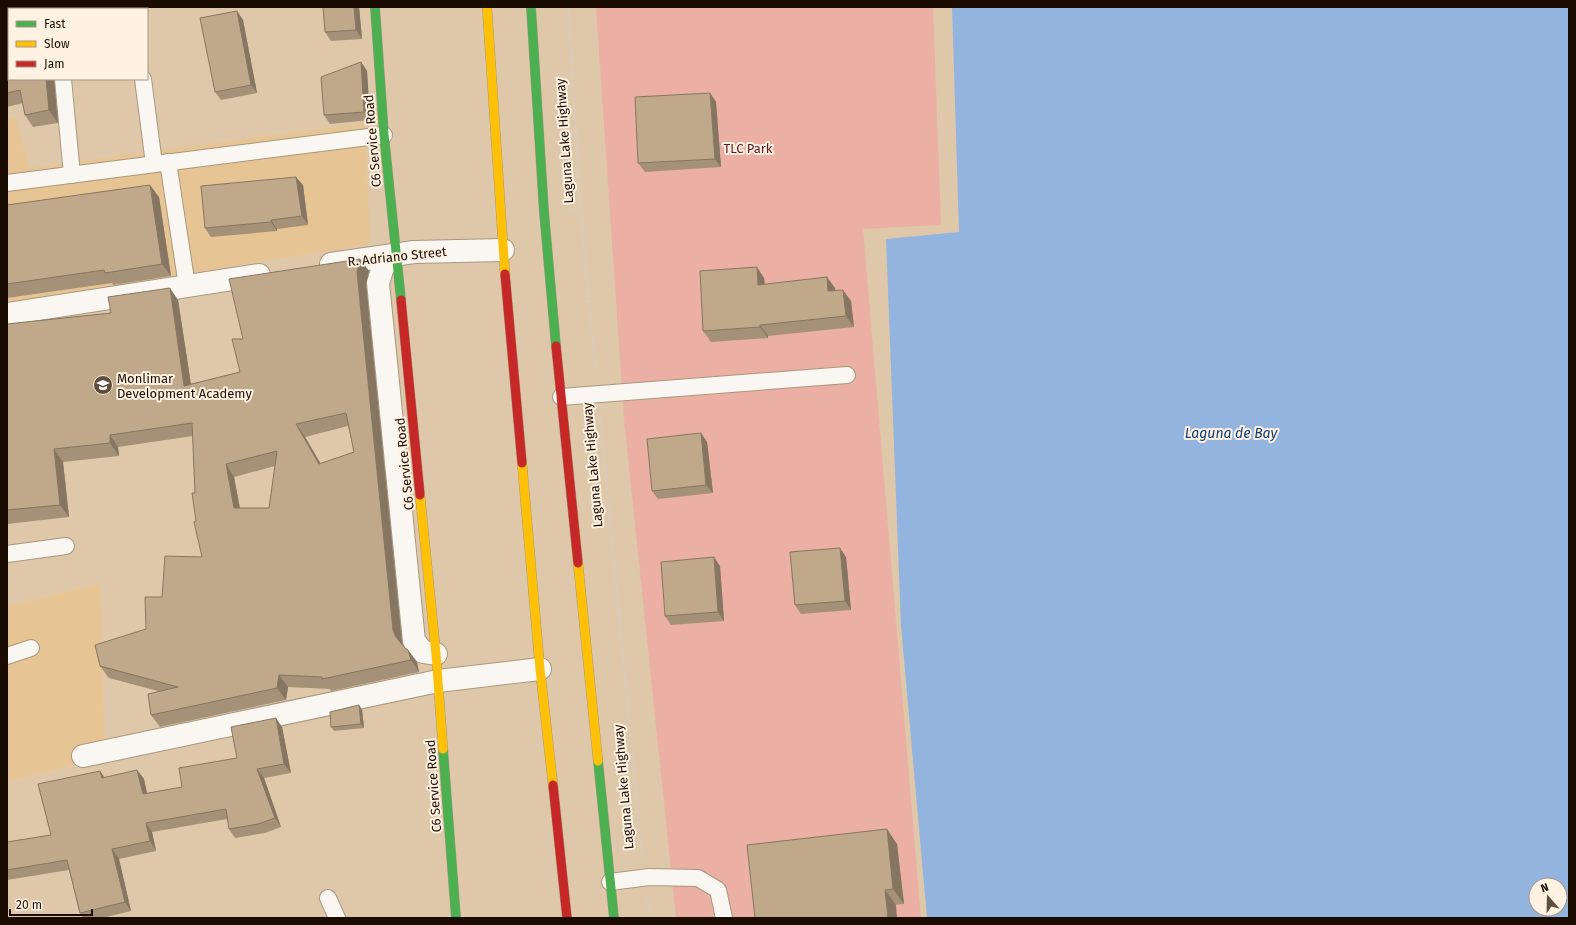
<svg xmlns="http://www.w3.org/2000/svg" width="1576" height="925" font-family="'Fira Sans',sans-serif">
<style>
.built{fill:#e7c493}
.green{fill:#ebafa4}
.water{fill:#93b4de;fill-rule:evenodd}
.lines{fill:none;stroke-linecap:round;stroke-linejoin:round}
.lane-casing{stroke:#a9977e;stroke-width:18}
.street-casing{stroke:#a9977e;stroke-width:24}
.fast-casing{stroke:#a9977e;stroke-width:10}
.slow-casing{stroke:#a9977e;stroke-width:10}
.jam-casing{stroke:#a9977e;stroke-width:10}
.path{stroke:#d4ccc2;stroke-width:2.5;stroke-dasharray:3 3;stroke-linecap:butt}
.lane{stroke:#faf7f2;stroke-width:16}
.street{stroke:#faf7f2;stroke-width:22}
.fast{stroke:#4caf50;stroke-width:9}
.slow{stroke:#ffc107;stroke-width:9}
.jam{stroke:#c62828;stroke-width:9}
.wall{fill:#a49177;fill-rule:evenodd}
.shaded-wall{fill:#867661}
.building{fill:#bfa98a;stroke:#867661;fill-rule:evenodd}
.labels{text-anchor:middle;stroke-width:4;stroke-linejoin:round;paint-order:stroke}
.street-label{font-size:13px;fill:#1a0c00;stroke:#fff2e2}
.park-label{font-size:13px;fill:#631423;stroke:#fff2e2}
.poi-label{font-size:13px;fill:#1a0c00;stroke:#fff2e2;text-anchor:start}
.water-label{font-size:14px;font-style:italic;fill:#0c3d77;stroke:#fff2e2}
</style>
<rect width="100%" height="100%" fill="#dfc8a9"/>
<g class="built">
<polygon points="16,118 29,168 365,123 370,244 7,303 7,119"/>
<polygon points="100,584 105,758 7,781 7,606"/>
</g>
<polygon class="green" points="596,7 933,7 941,225 863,229 921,918 676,918 624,419"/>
<path class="water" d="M 952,7 L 1569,7 L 1569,918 L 927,918 L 901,626 L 886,239 L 959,232 ZM 1536,885 L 1560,885 L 1560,909 L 1536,909 Z"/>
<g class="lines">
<g class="lane-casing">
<g id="lane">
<polyline points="63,79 72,175"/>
<polyline points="143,79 154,164"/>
<polyline points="168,162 187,286"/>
<polyline points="7,183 384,135"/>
<polyline points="561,397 847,375"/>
<polyline points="7,554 66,546"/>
<polyline points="7,656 31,648"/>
<polyline points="610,882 649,877 698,878 718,890 724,918"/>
<polyline points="328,898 337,918"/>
</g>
</g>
<g class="street-casing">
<g id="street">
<polyline points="396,254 383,267 378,283 414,641 423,652 436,654"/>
<polyline points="331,264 414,252 503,250"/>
<polyline points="7,314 259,275"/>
<polyline points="83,756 438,681 540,669"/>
</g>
</g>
<g class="fast-casing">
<g id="fast">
<polyline points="375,7 384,135 401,300"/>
<polyline points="531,7 544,212 556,346"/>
<polyline points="443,749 456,918"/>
<polyline points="598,761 614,918"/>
</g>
</g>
<g class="slow-casing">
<g id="slow">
<polyline points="487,7 505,274"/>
<polyline points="522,463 540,669 553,785"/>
<polyline points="420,495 436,654 443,749"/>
<polyline points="578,563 598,761"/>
</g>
</g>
<g class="jam-casing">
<g id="jam">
<polyline points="505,274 522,463"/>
<polyline points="401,300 420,495"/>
<polyline points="556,346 578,563"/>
<polyline points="553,785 567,918"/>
</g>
</g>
<g class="path">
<polyline points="568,7 583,240 596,373"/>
<polyline points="569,210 581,210"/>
<polyline points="600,416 642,855"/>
<polyline points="647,900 654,918"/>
</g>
<use href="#lane" class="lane"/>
<use href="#street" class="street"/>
<use href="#fast" class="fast"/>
<use href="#slow" class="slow"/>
<use href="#jam" class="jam"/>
</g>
<g class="wall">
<polygon points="7,7 111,7 99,9 9,9 9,79 54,79 58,123 33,127 25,115 23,103 7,107"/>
<polygon points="359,7 362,39 331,41 325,32"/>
<polygon points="237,11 243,20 257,93 221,100 215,92"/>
<polygon points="361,62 367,71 370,120 330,124 324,115"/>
<polygon points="710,93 716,102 721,167 645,172 638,163"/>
<polygon points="303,185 308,225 277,229 277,231 211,237 205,228"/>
<polygon points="159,197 171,276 113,285 112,283 7,298 7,205"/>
<path d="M 360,259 L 369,271 L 366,284 L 402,642 L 403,645 L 405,648 L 408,650 L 417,662 L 419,672 L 331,691 L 330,689 L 288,687 L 286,700 L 160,727 L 151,715 L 158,691 L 109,678 L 100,666 L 146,629 L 162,597 L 202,557 L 196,521 L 193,436 L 118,447 L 119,456 L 63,462 L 69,517 L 7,524 L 7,324 L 111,313 L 178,300 L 191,384 L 240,372 L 243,339 ZM 348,426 L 354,452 L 320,464 L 305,437 ZM 275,466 L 269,508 L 240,508 L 234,477 Z"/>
<polygon points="764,278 765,284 835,288 835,291 851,301 854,327 768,336 768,338 711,342 703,331"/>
<polygon points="701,433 707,442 713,493 658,499 652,491"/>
<polygon points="846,557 851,610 801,614 795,605"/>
<polygon points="720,566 724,621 671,625 665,616"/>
<polygon points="359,705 362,710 364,728 334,731 331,727"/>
<polygon points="282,727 291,773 264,778 281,827 265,833 235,838 229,829 227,819 152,832 156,851 119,859 131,911 102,918 83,918 80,913 69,870 7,880 7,842 51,835 100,771 105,778 137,770 144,779 147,793 182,787 237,758"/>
<polygon points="897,844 904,904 755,918"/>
</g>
<g class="shaded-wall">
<polygon points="354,7 359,7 362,39 356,30"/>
<polygon points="237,11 243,20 257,93 251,85"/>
<polygon points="361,62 367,71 370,120 364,112"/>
<polygon points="46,79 54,79 58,123 49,110"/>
<polygon points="710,93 716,102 721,167 715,159"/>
<polygon points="296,177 303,185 308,225 302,216"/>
<polygon points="150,185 159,197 171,276 162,264"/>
<polygon points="271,220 277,229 277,231 271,222"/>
<polygon points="360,259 369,271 366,284 402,642 404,649 396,637 393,630 357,272"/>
<polygon points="757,267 764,278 765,296 758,285"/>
<polygon points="827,277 835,288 836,302 828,291"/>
<polygon points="170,288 178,300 193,398 184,386"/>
<polygon points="843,290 851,301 854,327 846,316"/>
<polygon points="760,325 768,336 768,338 760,327"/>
<polygon points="296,424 305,437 328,476 319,464"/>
<polygon points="701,433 707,442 713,493 706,485"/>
<polygon points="110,435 118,447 119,456 110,443"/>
<polygon points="54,449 63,462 69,517 60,505"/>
<polygon points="226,464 234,477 242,520 234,508"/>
<polygon points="840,548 846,557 851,610 845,601"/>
<polygon points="714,557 720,566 724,621 718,612"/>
<polygon points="408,650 417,662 419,672 411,660"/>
<polygon points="279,675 288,687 286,700 277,688"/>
<polygon points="359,705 362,710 364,728 361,724"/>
<polygon points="276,718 282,727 291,773 284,764"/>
<polygon points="257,769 264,778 281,827 275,818"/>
<polygon points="137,770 144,779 149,803 143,794"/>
<polygon points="100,771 106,780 102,778"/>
<polygon points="146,823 152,832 156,851 150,841"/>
<polygon points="887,829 897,844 904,904 893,889"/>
<polygon points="112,849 119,859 131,911 125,902"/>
<polygon points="885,890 896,905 897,918 888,918"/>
</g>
<g class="building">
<polygon points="7,7 35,7 36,9 9,9 9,79 46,79 49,110 25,115 20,90 7,93"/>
<polygon points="323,7 354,7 356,30 325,32"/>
<polygon points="237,11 251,85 215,92 200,18"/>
<polygon points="361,62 364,112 324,115 321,77"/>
<polygon points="710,93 715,159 638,163 635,97"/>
<polygon points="296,177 302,216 271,220 271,222 205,228 201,186"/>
<polygon points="150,185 162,264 105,273 104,270 7,284 7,205"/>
<path d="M 360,259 L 357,272 L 393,630 L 396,637 L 405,648 L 408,650 L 411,660 L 322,679 L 322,677 L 279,675 L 277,688 L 151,715 L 148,694 L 178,687 L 100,666 L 95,645 L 146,629 L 145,597 L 162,597 L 165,556 L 202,557 L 194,522 L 196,521 L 192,493 L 195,493 L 192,423 L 110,435 L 110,443 L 54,449 L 60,505 L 7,510 L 7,324 L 111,313 L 108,297 L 170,288 L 184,386 L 240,372 L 232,339 L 243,339 L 229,279 ZM 346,413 L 354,452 L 319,464 L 296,424 ZM 277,451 L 269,508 L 234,508 L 226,464 Z"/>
<polygon points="757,267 758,285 827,277 828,291 843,290 846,316 760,325 760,327 703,331 700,271"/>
<polygon points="701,433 706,485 652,491 647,439"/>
<polygon points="840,548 845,601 795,605 790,552"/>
<polygon points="714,557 718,612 665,616 661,562"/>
<polygon points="359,705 361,724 331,727 330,712"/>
<polygon points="276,718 284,764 257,769 275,818 258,824 229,829 226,809 146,823 150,841 112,849 125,902 80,913 67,860 7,870 7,842 51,835 38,784 100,771 102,778 137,770 143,794 182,787 179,768 237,758 231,727"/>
<polygon points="887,829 893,889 885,890 888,918 755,918 747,845"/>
</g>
<defs>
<g id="school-disc" transform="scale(1)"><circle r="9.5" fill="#5f4e3b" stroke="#fff2e2"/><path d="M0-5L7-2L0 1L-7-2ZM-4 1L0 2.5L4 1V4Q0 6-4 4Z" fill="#fff"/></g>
</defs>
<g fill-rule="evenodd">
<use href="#school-disc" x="103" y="385"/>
</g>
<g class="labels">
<g class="street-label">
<text transform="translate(372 141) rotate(-95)" y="5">C6 Service Road</text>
<text transform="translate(564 141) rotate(-94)" y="5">Laguna Lake Highway</text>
<text transform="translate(397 256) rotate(-6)" y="5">R. Adriano Street</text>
<text transform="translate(404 464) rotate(-96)" y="5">C6 Service Road</text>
<text transform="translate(592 465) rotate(-95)" y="5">Laguna Lake Highway</text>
<text transform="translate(433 786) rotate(-94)" y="5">C6 Service Road</text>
<text transform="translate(623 787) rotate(-95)" y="5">Laguna Lake Highway</text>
</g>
<g class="park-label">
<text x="748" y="153">TLC Park</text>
</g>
<g class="poi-label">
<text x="117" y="383">Monlimar<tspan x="117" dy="15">Development Academy</tspan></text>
</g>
<g class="water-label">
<text x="1231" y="438">Laguna de Bay</text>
</g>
</g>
<rect width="1576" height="925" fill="none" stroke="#1a0c00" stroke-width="16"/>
<rect x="8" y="8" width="140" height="72" fill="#fff2e2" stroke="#a39688"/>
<rect x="16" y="21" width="20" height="6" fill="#4caf50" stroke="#a39688"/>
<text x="44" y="28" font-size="12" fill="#1a0c00">Fast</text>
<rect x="16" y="41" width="20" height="6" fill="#ffc107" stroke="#a39688"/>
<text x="44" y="48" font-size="12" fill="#1a0c00">Slow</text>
<rect x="16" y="61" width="20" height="6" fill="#c62828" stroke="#a39688"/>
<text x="44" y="68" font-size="12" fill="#1a0c00">Jam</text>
<g transform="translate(1548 897) rotate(340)"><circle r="19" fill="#fff2e2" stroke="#a39688"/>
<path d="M0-3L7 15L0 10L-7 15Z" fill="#5f4e3b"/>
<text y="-6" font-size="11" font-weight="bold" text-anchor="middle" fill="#1a0c00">N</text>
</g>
<path d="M10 909v6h82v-6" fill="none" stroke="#1a0c00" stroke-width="2"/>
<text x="16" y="909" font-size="12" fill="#1a0c00" stroke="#fff2e2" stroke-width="3" paint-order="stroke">20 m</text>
</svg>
